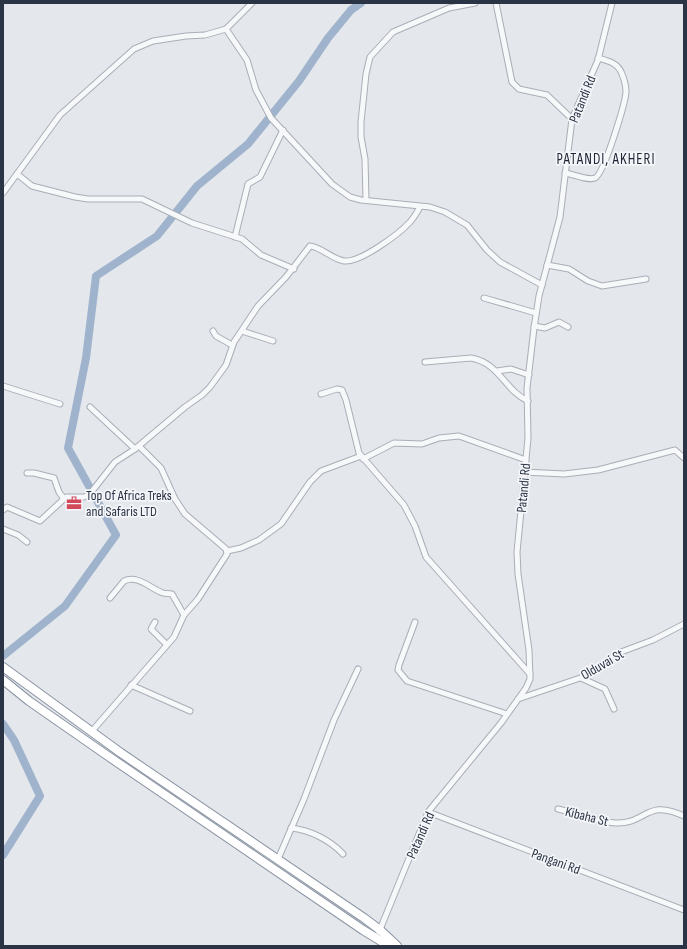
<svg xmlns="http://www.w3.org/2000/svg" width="687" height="949" font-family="'Sofia Sans Condensed',sans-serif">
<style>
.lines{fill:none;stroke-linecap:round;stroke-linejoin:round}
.river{stroke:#9fb4cc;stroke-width:8}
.minor-casing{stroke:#a9aeb7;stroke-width:7}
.highway-casing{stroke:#8b94a3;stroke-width:10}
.minor{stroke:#f7f8fa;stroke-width:5}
.highway{stroke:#fff;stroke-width:8}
.labels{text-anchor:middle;stroke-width:3.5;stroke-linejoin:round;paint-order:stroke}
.street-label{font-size:14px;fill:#2b3445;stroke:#f4f6f9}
.poi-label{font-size:14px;fill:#2b3445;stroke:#f4f6f9;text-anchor:start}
.neighbourhood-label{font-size:15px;letter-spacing:1px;fill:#1d2536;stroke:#f4f6f9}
</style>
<rect width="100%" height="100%" fill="#e4e7ec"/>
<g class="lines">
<g class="river">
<polyline points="3,656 65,606 116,535 68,448 86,358 96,276 157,236 197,186 248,144 299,81 328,38 351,10 361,3"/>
<polyline points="3,724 14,740 40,796 3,855"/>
</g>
<g class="minor-casing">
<g id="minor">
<polyline points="496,3 512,82 519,89 547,95 572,119"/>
<polyline points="226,29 247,60 256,90 271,118 332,184 350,197 361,200 430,207 445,212 467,225 487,250 500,262 542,285"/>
<path d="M 565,173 C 573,174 587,181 595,178 C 604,174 625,104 626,92 C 626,87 624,79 622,74 C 618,63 609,61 598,58"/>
<polyline points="17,174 32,186 75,197 88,199 142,199 192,223 242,239 261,255 294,269"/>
<polyline points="3,193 60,115 134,49 153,41 186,36 205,35 226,29 252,3"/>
<polyline points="366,200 365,159 361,137 361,122 366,74 370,57 393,32 449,8 475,3"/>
<polyline points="235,237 248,184 260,177 283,130"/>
<polyline points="547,265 569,269 588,281 602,286 646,279"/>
<polyline points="484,298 536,313"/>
<polyline points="534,326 545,328 559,322 568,327"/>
<polyline points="213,331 216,336 232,345"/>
<polyline points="242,331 273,341"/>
<path d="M 425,362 L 471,358 C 500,363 504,390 528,401"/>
<polyline points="497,371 511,369 529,375"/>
<polyline points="3,386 60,404"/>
<polyline points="321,394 337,389 342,390 346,400 359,453 404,505 415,526 426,557 530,674"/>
<polyline points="90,407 135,449"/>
<polyline points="363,459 394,443 422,444 439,438 459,436 526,460"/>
<polyline points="524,472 564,474 598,470 675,450 684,458"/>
<polyline points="27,473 34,473 54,478 59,492 64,499"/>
<path d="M 3,510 L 7,507 L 40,521 L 66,497 L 84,497 L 89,495 L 115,462 L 135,449 L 185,407 L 202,395 L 210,387 L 226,365 L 234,342 L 258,306 L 286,277 L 310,246 C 321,247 332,259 344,261 C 360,263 399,234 410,222 C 414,218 417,212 420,207"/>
<polyline points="3,529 18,535 27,542"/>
<polyline points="227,551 241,548 259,540 281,524 310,482 321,471 361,456"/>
<path d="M 110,598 L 124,581 C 137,574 151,589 163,593 C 166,594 169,593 172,594 L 184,615"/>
<polyline points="155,622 151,629 167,645"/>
<polyline points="415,622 399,665 398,670 407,681 507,714"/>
<polyline points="581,678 605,689 614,709"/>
<polyline points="131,685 190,711"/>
<polyline points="518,699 583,677 621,652 653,640 684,624"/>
<polyline points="92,731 174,637 184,615 198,599 227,554 226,549 185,514 175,499 161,468 139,446"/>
<path d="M 558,809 C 577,813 597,822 616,823 C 647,824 646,798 684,816"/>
<polyline points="428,812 684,910"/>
<path d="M 291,828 C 310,830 330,840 343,854"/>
<polyline points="278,859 304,799 334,720 358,669"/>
<polyline points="379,932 428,812 501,723 526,688 530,679 529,650 518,574 517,552 528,438 527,388 534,328 539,296 560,217 572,119 598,60 612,3"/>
</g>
</g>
<g class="highway-casing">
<g id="highway">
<polyline points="3,667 121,753 364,918 380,930 397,946"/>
<polyline points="3,680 29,701 108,756 363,930 389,946"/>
</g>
</g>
<use href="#minor" class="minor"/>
<use href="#highway" class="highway"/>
</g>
<defs>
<g id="office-bare" transform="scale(1.2)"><path d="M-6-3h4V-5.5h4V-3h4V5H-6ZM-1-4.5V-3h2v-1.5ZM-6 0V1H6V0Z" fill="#d1495b" stroke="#f4f6f9" stroke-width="2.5" paint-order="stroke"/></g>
</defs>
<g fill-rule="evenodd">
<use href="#office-bare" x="74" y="503"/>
</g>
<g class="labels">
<g class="street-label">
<text transform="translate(582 99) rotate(-68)" y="5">Patandi Rd</text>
<text transform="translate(523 488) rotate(-85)" y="5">Patandi Rd</text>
<text transform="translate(602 664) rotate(-30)" y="5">Olduvai St</text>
<text transform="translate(587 816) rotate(14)" y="5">Kibaha St</text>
<text transform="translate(420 835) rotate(-66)" y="5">Patandi Rd</text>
<text transform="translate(556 861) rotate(20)" y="5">Pangani Rd</text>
</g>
<g class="poi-label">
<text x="86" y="500">Top Of Africa Treks<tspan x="86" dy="16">and Safaris LTD</tspan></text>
</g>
<g class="neighbourhood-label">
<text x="606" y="164">PATANDI, AKHERI</text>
</g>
</g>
<rect width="687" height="949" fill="none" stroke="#2b3445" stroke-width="8"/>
</svg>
